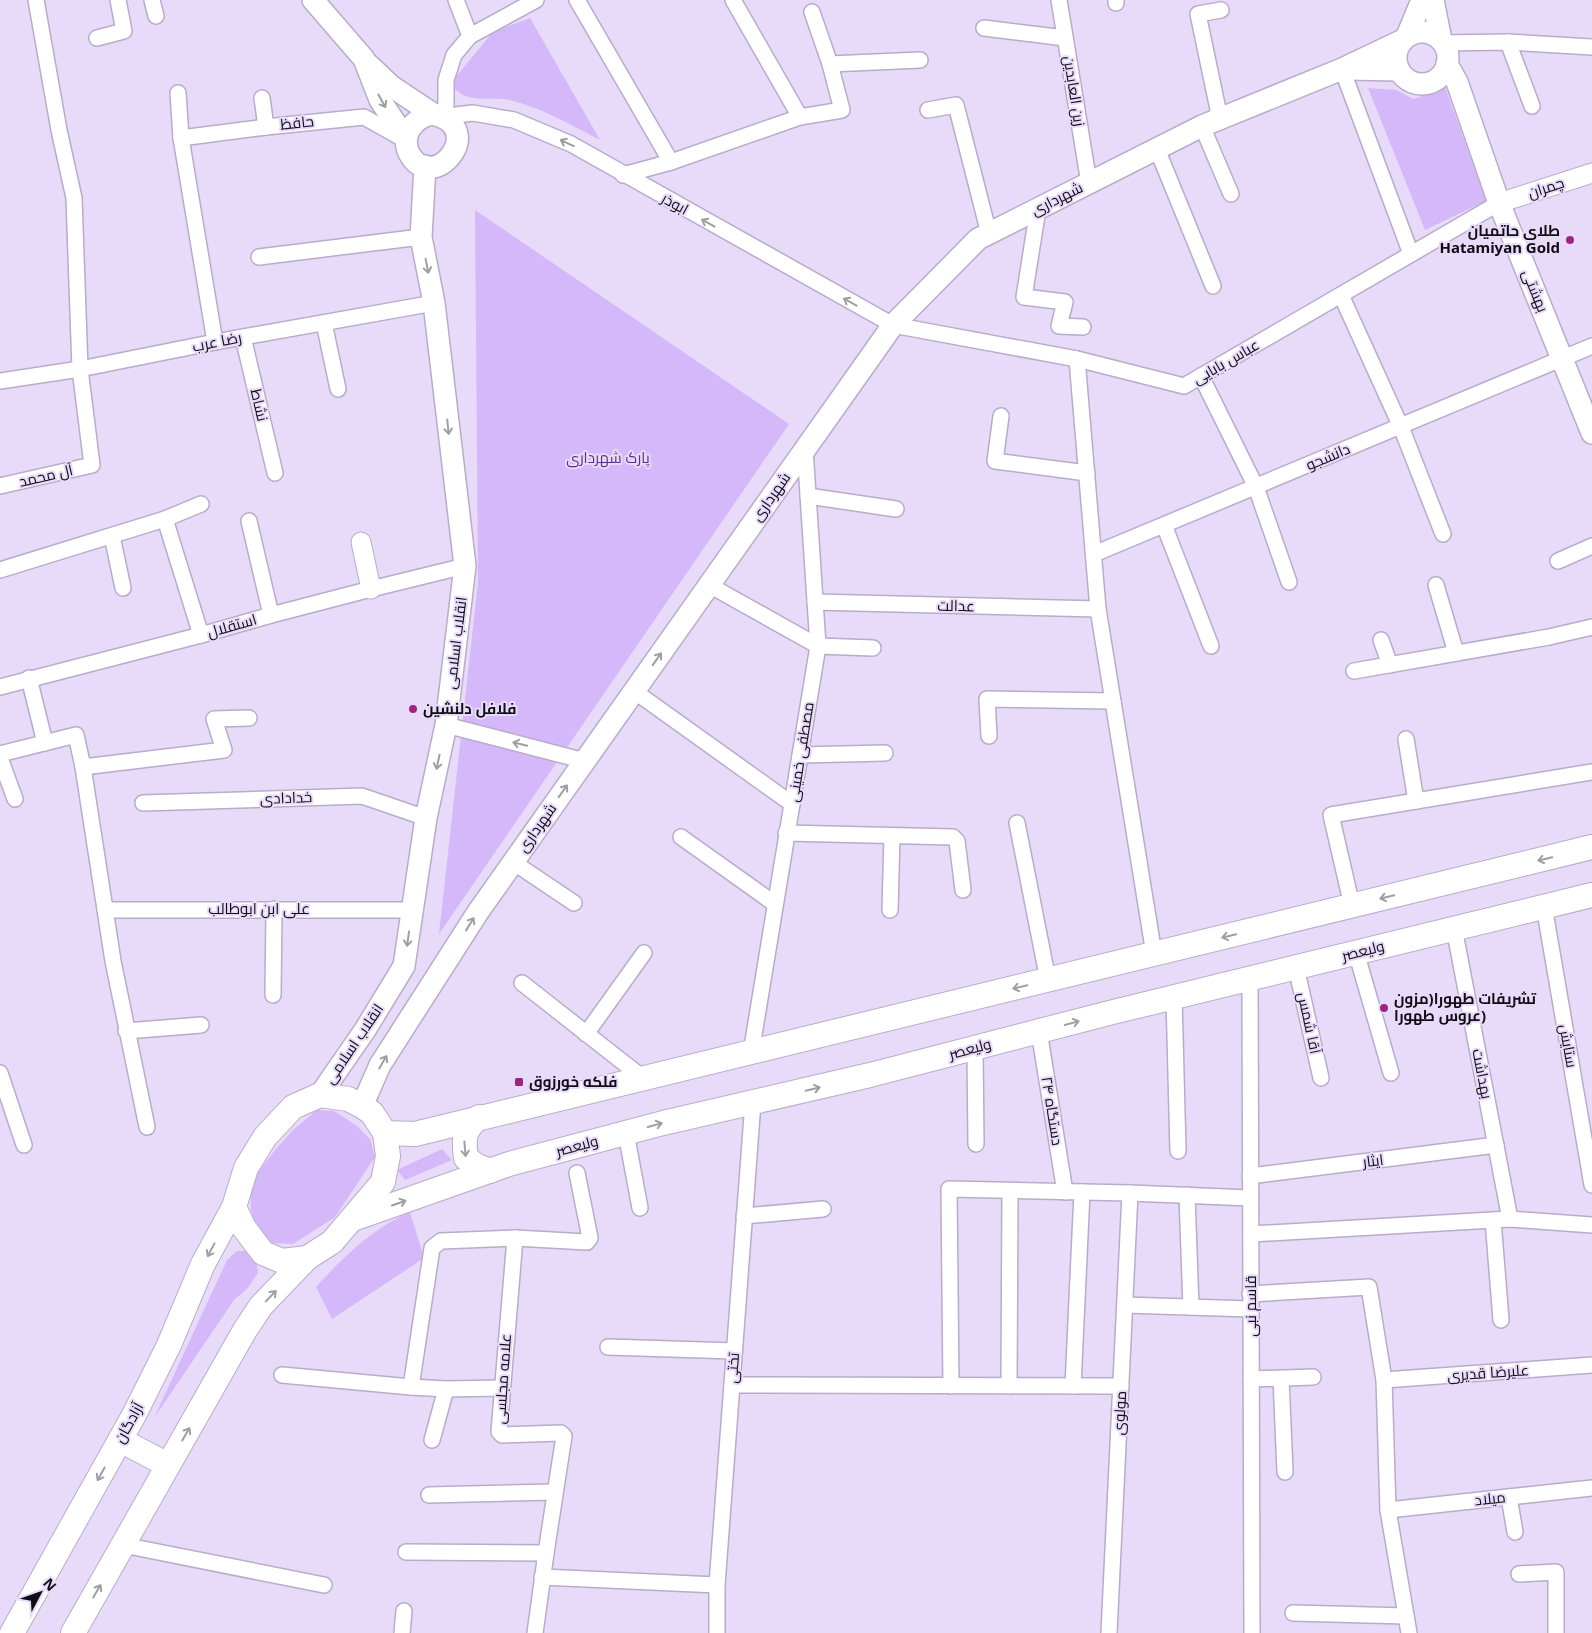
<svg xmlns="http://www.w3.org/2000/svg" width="1592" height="1633" font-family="'Noto Sans',Cairo,sans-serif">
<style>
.green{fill:#d4b8f9}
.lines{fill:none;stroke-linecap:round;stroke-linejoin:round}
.minor-casing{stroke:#b8acc9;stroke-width:18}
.tertiary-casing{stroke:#b8acc9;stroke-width:21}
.secondary-casing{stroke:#b8acc9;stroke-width:24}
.primary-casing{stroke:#b8acc9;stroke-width:26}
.minor{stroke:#fff;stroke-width:15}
.tertiary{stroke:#fff;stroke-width:19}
.secondary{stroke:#fff;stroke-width:21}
.primary{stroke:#fff;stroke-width:24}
.oneway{stroke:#9f9ea1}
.poi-dot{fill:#9d257e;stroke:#e8dbf9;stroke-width:2}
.labels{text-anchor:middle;stroke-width:4;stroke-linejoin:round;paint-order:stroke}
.street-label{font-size:15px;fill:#100c15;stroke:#e8dbf9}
.poi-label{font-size:15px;font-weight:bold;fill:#100c15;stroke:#e8dbf9;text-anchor:start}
.park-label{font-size:15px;fill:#5c3086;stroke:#e8dbf9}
</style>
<rect width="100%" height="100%" fill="#e8dbf9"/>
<g class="green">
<path d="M 530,18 L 600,140 C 571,125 542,108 510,100 C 492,96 469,104 455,89 L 454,79 L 493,32 Z"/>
<polygon points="1445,87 1486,201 1425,230 1368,88 1396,90 1414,99"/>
<polygon points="475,210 789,424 439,934 478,582"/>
<polygon points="317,1110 334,1111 357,1126 370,1139 375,1157 335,1217 293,1244 268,1243 256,1228 251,1210 250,1183 275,1150 294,1129"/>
<polygon points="442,1149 452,1160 405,1180 397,1170"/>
<path d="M 410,1212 L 424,1258 L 332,1319 L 316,1287 C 343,1257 373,1228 410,1212 Z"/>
<polygon points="237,1251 247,1251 256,1260 258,1273 247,1289 234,1300 154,1418 227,1260"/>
</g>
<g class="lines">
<g class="minor-casing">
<g id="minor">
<polyline points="152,0 156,16"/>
<polyline points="456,0 470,36"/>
<polyline points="577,0 671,162"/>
<polyline points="733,0 800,117"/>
<polyline points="1059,0 1089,183"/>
<polyline points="1116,0 1116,3"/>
<polyline points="984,28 1065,38"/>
<polyline points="97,38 124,31 118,0"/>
<polyline points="1508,42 1532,106"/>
<polyline points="1442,43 1508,42 1592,47"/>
<polyline points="830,64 920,60"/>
<polyline points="1342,69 1411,254"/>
<polyline points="178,93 181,138 215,342"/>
<polyline points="262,98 266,127"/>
<polyline points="928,110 956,105 989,234"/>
<polyline points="444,117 446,106 446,80 454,55 470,36 536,0"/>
<polyline points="1220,119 1198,14 1221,10"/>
<polyline points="448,121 456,115 473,113 514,120 571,144 893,325 1077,359 1184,386 1499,203"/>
<polyline points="1202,126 1231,194"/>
<polyline points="181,138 266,127 364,117 405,140"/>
<polyline points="1157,149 1213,286"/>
<polyline points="623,175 671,162 800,117 842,110 830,64 812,12"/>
<polyline points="1038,209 1024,297 1065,302 1059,326 1083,327"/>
<polyline points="259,257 421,237"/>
<polyline points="1341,295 1401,427 1443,534"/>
<polyline points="324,323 338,389"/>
<polyline points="243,337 275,473"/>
<polyline points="1077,359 1098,609 1154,954"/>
<polyline points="1201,376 1256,487 1289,582"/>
<polyline points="0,381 80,369 215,342 434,303"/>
<polyline points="1001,416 995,461 1087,473"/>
<polyline points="0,486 92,465 80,369 74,198 59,130 36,0"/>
<polyline points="808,496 896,509"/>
<polyline points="165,519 201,635"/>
<polyline points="249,521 271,615"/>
<polyline points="1164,525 1211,646"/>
<polyline points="112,536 123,588"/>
<polyline points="1094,554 1592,346"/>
<polyline points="1558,561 1592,546"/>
<polyline points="0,570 165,519 201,504"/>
<polyline points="709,585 818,646 873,648"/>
<polyline points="1436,585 1456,653"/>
<polyline points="815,602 1098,609"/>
<polyline points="1381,640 1390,665"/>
<polyline points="1354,671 1549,637 1592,627"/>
<polyline points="29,678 45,743"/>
<polyline points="0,687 201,635 271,615 371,589 465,566"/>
<polyline points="634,691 792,804"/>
<polyline points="446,725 585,761"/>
<polyline points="989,736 987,699 1113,701"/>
<polyline points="1406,739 1416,801"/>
<polyline points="0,754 76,735 83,767 113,961 147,1127"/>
<polyline points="800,755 885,753"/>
<polyline points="0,758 15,799"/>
<polyline points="83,767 224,750 214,719 249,718"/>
<polyline points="143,803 362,796 426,818"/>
<polyline points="1017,823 1048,980"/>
<polyline points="786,833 953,837 957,841 963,890"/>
<polyline points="681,837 775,904"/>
<polyline points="513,862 574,903"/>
<polyline points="1352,906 1331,815 1592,772"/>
<polyline points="1544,906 1592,1185"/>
<polyline points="105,910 412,910"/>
<polyline points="890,910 892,836"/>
<polyline points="1454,928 1510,1219"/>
<polyline points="1356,952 1391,1073"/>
<polyline points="1296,967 1321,1078"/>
<polyline points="1250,978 1252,1633"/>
<polyline points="522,983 643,1078"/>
<polyline points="273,995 274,909"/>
<polyline points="1174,997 1178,1151"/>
<polyline points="126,1031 201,1025"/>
<polyline points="1039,1031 1065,1192"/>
<polyline points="586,1034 644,953"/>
<polyline points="975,1048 976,1144"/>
<polyline points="751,1053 818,646 805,449"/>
<polyline points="0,1073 24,1145"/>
<polyline points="626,1133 640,1208"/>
<polyline points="1250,1176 1496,1145"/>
<polyline points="1187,1195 1191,1307"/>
<polyline points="744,1216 823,1209"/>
<polyline points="1493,1220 1501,1320"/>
<polyline points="1251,1234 1510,1219 1592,1225"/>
<polyline points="515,1238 499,1432 502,1435 561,1433 564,1436 546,1553 535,1633"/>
<polyline points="1250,1294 1369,1287 1384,1380 1388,1510 1409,1633"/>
<polyline points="1125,1305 1251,1309"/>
<polyline points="608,1347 734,1351"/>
<polyline points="282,1375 411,1387 446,1389 502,1388"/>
<polyline points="1281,1378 1285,1472"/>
<polyline points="1251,1379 1313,1377"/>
<polyline points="1384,1380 1592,1365"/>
<polyline points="732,1385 1121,1386"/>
<polyline points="951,1386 949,1189 1130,1193 1250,1198"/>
<polyline points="1009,1386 1010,1191"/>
<polyline points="1073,1386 1082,1192"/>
<polyline points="411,1387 432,1248 441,1241 515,1238 587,1242 590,1238 577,1173"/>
<polyline points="432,1440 446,1389"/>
<polyline points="429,1495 555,1492"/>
<polyline points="1509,1497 1515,1532"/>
<polyline points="1388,1510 1592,1488"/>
<polyline points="123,1545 324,1585"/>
<polyline points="406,1552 546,1553"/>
<polyline points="1519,1574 1556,1572 1556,1633"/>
<polyline points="542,1577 717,1585"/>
<polyline points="1293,1613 1406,1616"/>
<polyline points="402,1633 404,1611"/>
<polyline points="717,1633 717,1585 753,1102"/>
<polyline points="1109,1633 1130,1193"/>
</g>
</g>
<g class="tertiary-casing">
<g id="tertiary">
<polyline points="1499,203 1592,173"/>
<polyline points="361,542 371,589"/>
</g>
</g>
<g class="secondary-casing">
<g id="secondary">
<polyline points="313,0 364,59 380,100 406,139"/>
<polyline points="1433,0 1441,40"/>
<circle cx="1422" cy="58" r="26"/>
<polyline points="1407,36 1422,0"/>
<polyline points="1447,64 1457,82 1499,203 1592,433"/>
<polyline points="369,65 391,86 433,114"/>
<polyline points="1347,69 1399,70"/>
<path d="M 433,114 C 490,128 432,197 409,153 C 400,134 415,117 433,114 Z"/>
<polyline points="320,1095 365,1030 404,966 426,818 446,725 465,566 434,303 421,237 425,166"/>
<polyline points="362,1106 380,1065 478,912 893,325 978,239 1202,126 1342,69 1403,40"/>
</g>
</g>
<g class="primary-casing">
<g id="primary">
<path d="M 479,1117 C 464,1130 463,1138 466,1158 L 477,1166 L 490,1171"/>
<polyline points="385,1133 415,1134 1592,847"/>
<polyline points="353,1219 509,1164 663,1123 870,1075 1113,1012 1592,895"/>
<polyline points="120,1440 168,1465"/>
<polyline points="12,1633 134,1415 169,1345 203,1264 234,1207 246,1168 265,1137 293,1107 320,1095 348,1099 362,1106 372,1113 385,1133 388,1156 383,1182 332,1242 307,1258 282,1261 263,1253 244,1228 234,1207"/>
<polyline points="73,1633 245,1330 261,1306 307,1258"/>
</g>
</g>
<use href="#minor" class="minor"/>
<use href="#tertiary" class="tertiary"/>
<use href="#secondary" class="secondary"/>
<use href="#primary" class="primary"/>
</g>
<defs><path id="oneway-shaft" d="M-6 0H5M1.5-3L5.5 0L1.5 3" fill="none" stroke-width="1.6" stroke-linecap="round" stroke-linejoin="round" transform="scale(1.25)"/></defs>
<g class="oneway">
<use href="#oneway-shaft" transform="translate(382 101) rotate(61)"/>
<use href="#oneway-shaft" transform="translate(567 143) rotate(-155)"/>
<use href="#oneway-shaft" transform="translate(708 223) rotate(-151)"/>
<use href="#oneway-shaft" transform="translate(427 266) rotate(79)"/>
<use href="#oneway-shaft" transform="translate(850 302) rotate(-151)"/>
<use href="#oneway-shaft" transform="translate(448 427) rotate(84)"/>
<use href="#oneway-shaft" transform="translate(657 659) rotate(-55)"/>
<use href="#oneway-shaft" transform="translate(520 744) rotate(-166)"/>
<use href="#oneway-shaft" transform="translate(438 762) rotate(102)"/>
<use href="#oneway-shaft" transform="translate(563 791) rotate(-55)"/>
<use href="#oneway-shaft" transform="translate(1545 859) rotate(166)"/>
<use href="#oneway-shaft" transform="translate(1387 897) rotate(166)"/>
<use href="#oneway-shaft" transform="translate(470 924) rotate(-58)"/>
<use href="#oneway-shaft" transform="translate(1229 936) rotate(166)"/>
<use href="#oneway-shaft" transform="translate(408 939) rotate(98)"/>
<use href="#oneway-shaft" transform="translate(1020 987) rotate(166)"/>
<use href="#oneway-shaft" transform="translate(1072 1023) rotate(-15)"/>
<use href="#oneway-shaft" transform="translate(383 1062) rotate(-60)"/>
<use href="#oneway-shaft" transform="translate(813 1089) rotate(-13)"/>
<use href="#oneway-shaft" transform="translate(655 1125) rotate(-15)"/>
<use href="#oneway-shaft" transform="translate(465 1149) rotate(85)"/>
<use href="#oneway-shaft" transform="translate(399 1203) rotate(-19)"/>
<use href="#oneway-shaft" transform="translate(211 1250) rotate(118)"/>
<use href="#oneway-shaft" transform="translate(271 1296) rotate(-46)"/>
<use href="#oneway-shaft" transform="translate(186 1434) rotate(-60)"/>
<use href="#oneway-shaft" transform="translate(101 1474) rotate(119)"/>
<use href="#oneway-shaft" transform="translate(97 1591) rotate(-60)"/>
</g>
<g class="poi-dot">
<circle cx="1570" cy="240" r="5"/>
<circle cx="413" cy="709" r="5"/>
<circle cx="1384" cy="1008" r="5"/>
<rect x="514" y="1077" width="10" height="10" rx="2.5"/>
</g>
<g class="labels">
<g class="street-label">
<text transform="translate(1074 91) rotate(81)" y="5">زین العابدین</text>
<text transform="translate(297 123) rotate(-6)" y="5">حافظ</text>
<text transform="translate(1546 188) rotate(-18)" y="5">چمران</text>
<text transform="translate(1057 199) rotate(-27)" y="5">شهرداری</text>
<text transform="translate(675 204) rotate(29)" y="5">ابوذر</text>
<text transform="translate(1535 291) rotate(68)" y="5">بهشتی</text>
<text transform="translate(217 342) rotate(-11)" y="5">رضا عرب</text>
<text transform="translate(1226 362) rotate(-30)" y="5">عباس بابایی</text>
<text transform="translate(259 405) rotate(77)" y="5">نشاط</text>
<text transform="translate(1328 457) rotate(-23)" y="5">دانشجو</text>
<text transform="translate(46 476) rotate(-13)" y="5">آل محمد</text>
<text transform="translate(771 497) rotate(-55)" y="5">شهرداری</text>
<text transform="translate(956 606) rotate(1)" y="5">عدالت</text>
<text transform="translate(232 626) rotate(-16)" y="5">استقلال</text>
<text transform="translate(456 643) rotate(-83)" y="5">انقلاب اسلامی</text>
<text transform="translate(801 752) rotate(-81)" y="5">مصطفی خمینی</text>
<text transform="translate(286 798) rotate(-2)" y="5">خدادادی</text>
<text transform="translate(537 828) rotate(-55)" y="5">شهرداری</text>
<text x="259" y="914">علی ابن ابوطالب</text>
<text transform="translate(1363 951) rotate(-14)" y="5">ولیعصر</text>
<text transform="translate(1309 1023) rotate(78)" y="5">آقا شمس</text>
<text transform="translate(354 1044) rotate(-56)" y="5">انقلاب اسلامی</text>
<text transform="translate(1568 1046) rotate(80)" y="5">ستایش</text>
<text transform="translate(970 1049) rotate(-15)" y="5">ولیعصر</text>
<text transform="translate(1482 1074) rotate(79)" y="5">بهداشت</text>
<text transform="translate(1052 1111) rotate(81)" y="5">۲۴ دستگاه</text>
<text transform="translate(577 1146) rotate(-15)" y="5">ولیعصر</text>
<text transform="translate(1373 1161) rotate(-7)" y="5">ایثار</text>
<text transform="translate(1251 1306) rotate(-90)" y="5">قاسم نبی</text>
<text transform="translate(733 1368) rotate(-86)" y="5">تختی</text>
<text transform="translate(1488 1373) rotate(-4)" y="5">علیرضا قدیری</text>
<text transform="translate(503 1379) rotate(-86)" y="5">علامه مجلسی</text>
<text transform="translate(1120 1413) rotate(-87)" y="5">مولوی</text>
<text transform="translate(129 1423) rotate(-61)" y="5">آزادگان</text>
<text transform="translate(1490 1499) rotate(-6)" y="5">میلاد</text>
</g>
<g class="poi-label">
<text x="1560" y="236" text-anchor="end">طلای حاتمیان<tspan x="1560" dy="17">Hatamiyan Gold</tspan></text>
<text x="423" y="714">فلافل دلنشین</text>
<text x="1394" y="1004">تشریفات طهورا(مزون<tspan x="1394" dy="17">عروس طهورا)</tspan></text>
<text x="529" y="1087">فلکه خورزوق</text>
</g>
<g class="park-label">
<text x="608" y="463">پارک شهرداری</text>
</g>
</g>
<g transform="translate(40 1593) rotate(49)" stroke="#e8dbf9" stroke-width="4" paint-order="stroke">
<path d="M0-4L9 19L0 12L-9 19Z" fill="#100c15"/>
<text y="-8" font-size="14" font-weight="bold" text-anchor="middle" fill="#100c15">N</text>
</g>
</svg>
